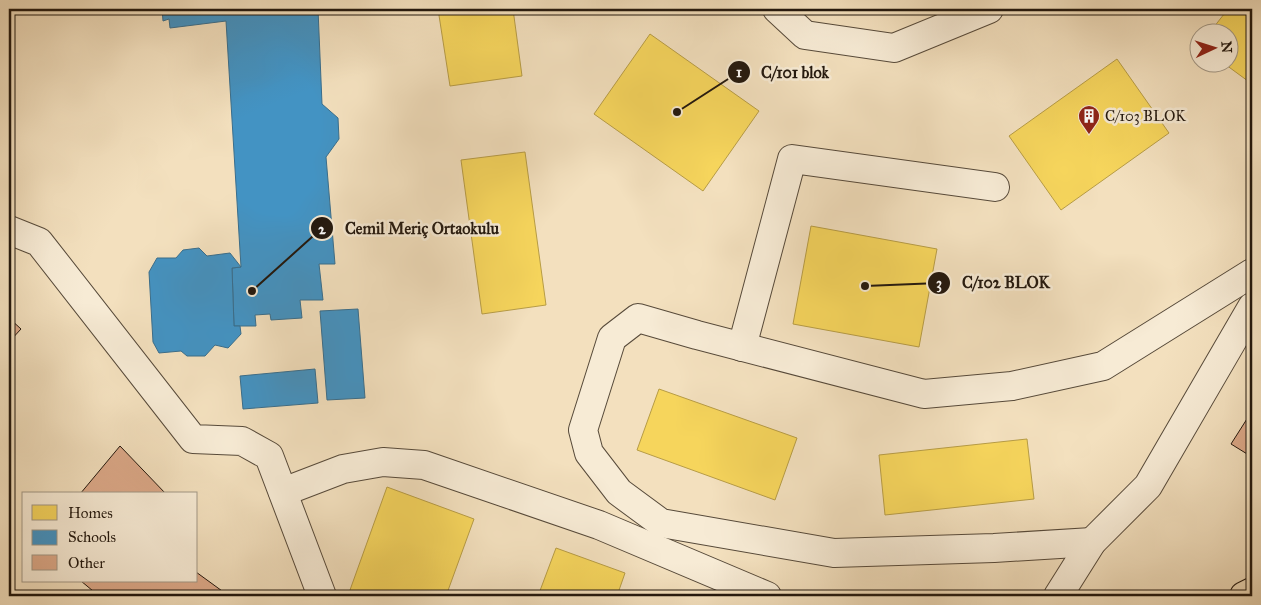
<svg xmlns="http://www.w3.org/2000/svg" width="1261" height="605" font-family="'IM FELL Great Primer',serif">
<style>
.homes{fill:#f6d55c;stroke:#b79c45}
.schools{fill:#4393c3;stroke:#396e8d}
.building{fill:#dca989;stroke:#23180e}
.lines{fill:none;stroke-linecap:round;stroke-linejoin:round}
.minor-casing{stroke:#574a3a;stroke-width:30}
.tertiary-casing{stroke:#574a3a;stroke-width:30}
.primary-casing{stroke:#23180e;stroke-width:30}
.minor{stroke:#f7ebd5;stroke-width:28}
.tertiary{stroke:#f7ebd5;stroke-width:28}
.primary{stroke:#f3e0be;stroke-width:28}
.labels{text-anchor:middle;stroke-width:5;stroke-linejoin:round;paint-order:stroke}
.poi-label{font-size:15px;fill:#23180e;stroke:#f7ebd5;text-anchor:start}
.leader{fill:none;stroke:#23180e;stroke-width:2}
.callout-dot{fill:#23180e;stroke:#f7ebd5;stroke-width:2}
.mark-label{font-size:15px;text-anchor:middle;font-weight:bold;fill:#fff}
.callout-label{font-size:16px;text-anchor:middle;font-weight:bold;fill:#23180e;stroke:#f7ebd5;stroke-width:5;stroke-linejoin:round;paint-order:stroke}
</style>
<rect width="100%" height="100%" fill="#f3e0be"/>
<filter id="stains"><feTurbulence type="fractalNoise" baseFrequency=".004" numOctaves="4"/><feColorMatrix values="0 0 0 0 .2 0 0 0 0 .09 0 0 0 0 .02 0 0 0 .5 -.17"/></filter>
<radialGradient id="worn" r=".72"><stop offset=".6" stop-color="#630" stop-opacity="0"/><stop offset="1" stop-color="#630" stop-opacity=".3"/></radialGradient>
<g class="homes">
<polygon points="9,9 13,9 9,25"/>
<polygon points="438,9 513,9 522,76 450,86"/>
<polygon points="1228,9 1252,9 1252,84 1222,62 1228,62 1228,32 1210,32"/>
<polygon points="650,34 759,111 703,191 594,114"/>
<polygon points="1117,59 1169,133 1061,210 1009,136"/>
<polygon points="525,152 546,305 482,314 461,160"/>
<polygon points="811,226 937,249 919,347 793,324"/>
<polygon points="659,389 797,438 775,500 637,450"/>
<polygon points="1027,439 1034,499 885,515 879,455"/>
<polygon points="387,487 474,519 446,596 366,596 350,590"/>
<polygon points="556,548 625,573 617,596 538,596"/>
</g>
<g class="schools">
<polygon points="162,9 318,9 322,104 338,118 339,139 326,157 335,264 319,264 323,300 300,300 302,318 271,320 270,314 255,315 256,326 234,326 232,268 241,267 226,21 170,28 169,19 163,21"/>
<polygon points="199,248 207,256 230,253 241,267 232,268 234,326 240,326 241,334 228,348 215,345 205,356 187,356 181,351 159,353 153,342 149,272 157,258 176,258 183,250"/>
<polygon points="358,309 365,398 327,400 320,311"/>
<polygon points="315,369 318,403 243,409 240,376"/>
</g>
<g class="building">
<polygon points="9,318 21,329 9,342"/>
<polygon points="1252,411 1252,457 1231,444"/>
<polygon points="120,446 166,494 80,494"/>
<polygon points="196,572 229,596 99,596 81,581 196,581"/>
</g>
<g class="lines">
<g class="minor-casing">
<g id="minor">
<polyline points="9,230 39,242 193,439 242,441 269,456 322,596"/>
<polyline points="742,347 792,159 995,187"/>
<polyline points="283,492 343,469 383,462 424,465 599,525 767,596"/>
<polyline points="1092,542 994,548 834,553 661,523 619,492 589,453 583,430 612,338 638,318 697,335 924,394 1012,386 1103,366 1252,273"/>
<polyline points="1058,596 1092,542 1148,486 1252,307"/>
</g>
</g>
<g class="tertiary-casing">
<polyline id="tertiary" points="777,9 805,35 894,48 989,9"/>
</g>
<g class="primary-casing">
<polyline id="primary" points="1244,596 1252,592"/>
</g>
<use href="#minor" class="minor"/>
<use href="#tertiary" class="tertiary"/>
<use href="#primary" class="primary"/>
</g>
<defs>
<g id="building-pin" transform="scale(1.125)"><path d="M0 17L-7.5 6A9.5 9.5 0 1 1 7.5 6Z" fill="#8f2418" stroke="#f7ebd5"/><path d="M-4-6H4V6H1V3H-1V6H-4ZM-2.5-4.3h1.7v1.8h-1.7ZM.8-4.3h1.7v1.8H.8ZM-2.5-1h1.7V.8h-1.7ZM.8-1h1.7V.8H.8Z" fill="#fff"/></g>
</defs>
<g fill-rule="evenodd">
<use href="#building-pin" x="1089" y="116"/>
</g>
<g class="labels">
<g class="poi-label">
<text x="1105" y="121">C/103 BLOK</text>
</g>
</g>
<path class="leader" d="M677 112L739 72M252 291L322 228M865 286L939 283"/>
<g class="callout-dot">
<circle cx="677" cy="112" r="5"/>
<circle cx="252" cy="291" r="5"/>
<circle cx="865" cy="286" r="5"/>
<circle cx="739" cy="72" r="12"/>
<circle cx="322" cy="228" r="12"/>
<circle cx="939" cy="283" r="12"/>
</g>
<g class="mark-label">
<text x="739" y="77">1</text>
<text x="322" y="234">2</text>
<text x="939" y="288">3</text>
</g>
<g class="callout-label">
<text x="795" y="78">C/101 blok</text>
<text x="422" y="234">Cemil Meriç Ortaokulu</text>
<text x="1006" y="288">C/102 BLOK</text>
</g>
<rect width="1261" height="605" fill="none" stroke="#f3e0be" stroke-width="30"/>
<rect x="10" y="10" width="1241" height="585" fill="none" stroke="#23180e" stroke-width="2.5"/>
<rect x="15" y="15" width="1231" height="575" fill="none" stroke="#23180e"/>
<rect x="22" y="492" width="175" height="90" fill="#f7ebd5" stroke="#a29785"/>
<rect x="32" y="505" width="25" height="15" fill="#f6d55c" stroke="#a29785"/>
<text x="68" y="518" font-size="15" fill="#23180e">Homes</text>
<rect x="32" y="530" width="25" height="15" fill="#4393c3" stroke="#a29785"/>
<text x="68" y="542" font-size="15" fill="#23180e">Schools</text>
<rect x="32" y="555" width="25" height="15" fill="#dca989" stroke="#a29785"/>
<text x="68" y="568" font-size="15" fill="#23180e">Other</text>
<g transform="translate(1214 48) rotate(86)"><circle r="24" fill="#f7ebd5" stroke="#a29785"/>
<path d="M0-4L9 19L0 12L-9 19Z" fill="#8f2418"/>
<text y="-8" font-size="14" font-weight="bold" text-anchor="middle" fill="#23180e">N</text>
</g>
<rect width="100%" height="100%" filter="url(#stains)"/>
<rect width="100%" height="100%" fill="url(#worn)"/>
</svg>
